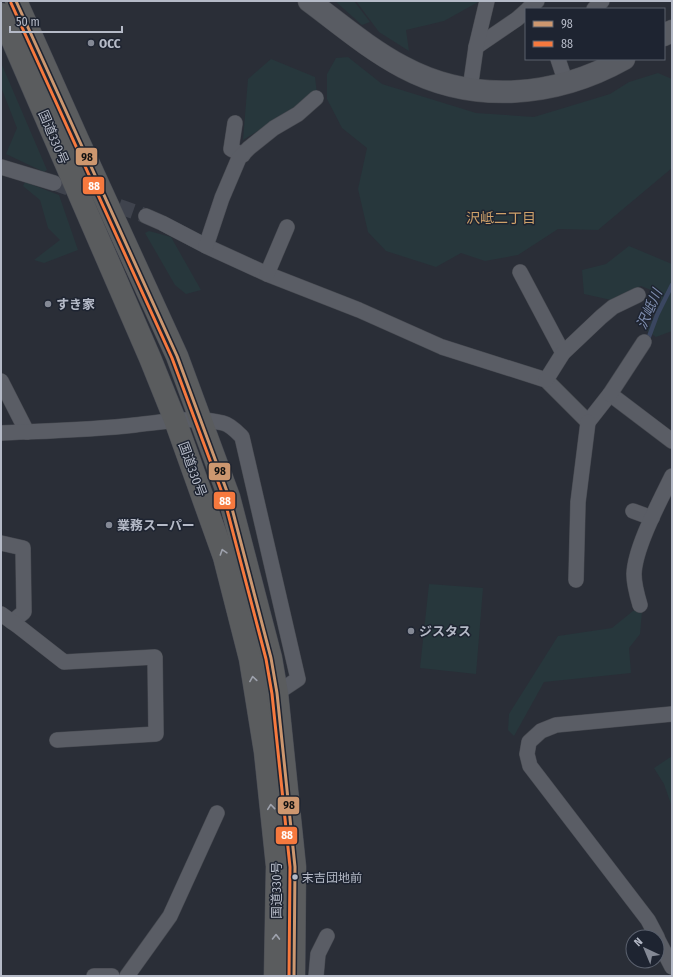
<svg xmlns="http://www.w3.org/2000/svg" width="673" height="977" font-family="'Fira Sans Condensed','Noto Sans JP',sans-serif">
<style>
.green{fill:#27373c}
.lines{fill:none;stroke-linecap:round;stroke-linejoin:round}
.stream{stroke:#3a4660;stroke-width:4.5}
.street-tunnel{stroke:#3f434d;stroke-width:15;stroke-dasharray:15 8;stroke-linecap:butt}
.street-casing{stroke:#464950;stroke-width:16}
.secondary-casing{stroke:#464950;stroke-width:23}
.highway-casing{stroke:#474a53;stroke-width:23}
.street{stroke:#5a5d65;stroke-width:15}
.secondary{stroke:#595c63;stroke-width:22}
.highway{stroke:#5a5c5e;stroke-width:22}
.bus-1-casing{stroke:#1e2431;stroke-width:6}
.bus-2-casing{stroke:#1e2431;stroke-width:6}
.bus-1{stroke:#cd976f;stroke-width:3}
.bus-2{stroke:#f6793e;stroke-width:3}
.oneway{stroke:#9ea2ad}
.poi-dot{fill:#848995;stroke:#1e2431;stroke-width:1.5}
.bus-dot{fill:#b5bac7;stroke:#1e2431;stroke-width:1.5}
.labels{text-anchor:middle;stroke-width:3;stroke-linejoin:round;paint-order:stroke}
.bus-label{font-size:12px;fill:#b5bac7;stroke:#1e2431;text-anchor:start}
.poi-label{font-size:13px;font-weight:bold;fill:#b5bac7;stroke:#1e2431;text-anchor:start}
.street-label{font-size:13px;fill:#b5bac7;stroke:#1e2431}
.neighbourhood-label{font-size:14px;fill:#cea16a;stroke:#1e2431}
.water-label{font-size:14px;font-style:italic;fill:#7e8dad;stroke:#1e2431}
.line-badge{stroke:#1e2431;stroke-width:1.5}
.badge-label{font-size:11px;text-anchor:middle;font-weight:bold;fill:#fff}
.pale-badge-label{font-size:11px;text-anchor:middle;font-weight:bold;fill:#111}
</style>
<rect width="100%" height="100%" fill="#2a2e37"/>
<g class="green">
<polygon points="335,1 354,1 370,22 362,25"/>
<polygon points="356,1 480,1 444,21 406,30 409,51 379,32"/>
<polygon points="348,57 382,84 476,113 534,117 610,94 629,82 658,73 672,79 672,168 598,230 558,229 518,255 485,261 461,253 436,267 386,251 368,232 358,189 367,148 342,128 327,99 327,74 336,58"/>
<polygon points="271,59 315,77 317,94 243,140 248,79"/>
<polygon points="2,65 47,170 44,172 6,154 17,128 1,87 1,66"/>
<polygon points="25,182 59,195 78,250 44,263 34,260 60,240 48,228 40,200 23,186"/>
<polygon points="149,231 171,237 201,290 186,294 175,285 145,233"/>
<polygon points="629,246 672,264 672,331 656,337 647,331 661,300 661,294 641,286 611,300 584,294 582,270 606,264"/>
<polygon points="429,584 483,588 476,674 420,668"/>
<polygon points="633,611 642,611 640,634 629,648 631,673 544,682 514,736 508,730 509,714 558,636 612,628"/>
<polygon points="672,756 672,807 664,784 654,768"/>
</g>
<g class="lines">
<polyline class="stream" points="647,342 657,315 672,285"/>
<polyline class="street-tunnel" points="54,183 146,216"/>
<g class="street-casing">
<g id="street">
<polyline points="528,9 537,1"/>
<polyline points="594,9 602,1"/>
<polyline points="476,47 517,19 526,11"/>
<polyline points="558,59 566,83"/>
<polyline points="470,89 476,47 487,1"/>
<polyline points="235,123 231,149 243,155"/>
<polyline points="1,167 54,183"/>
<polyline points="146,216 162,223 208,247 267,274 359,310 442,347 546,380 588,422 610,394 672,441"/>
<polyline points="206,246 222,198 239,158 249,148 274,128 298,114 316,98"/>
<polyline points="520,272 563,353"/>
<polyline points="267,274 287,227"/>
<polyline points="546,380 563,353 601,317 613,307 638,295"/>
<polyline points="1,381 27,432"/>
<polyline points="610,394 644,342"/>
<path d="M 1,433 C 45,431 91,430 135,425 C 164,422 194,416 223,423 C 231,425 237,432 242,437 L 298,679 L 277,693"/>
<polyline points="633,511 652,518"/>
<polyline points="1,543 23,548 24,612 12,622"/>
<polyline points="576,580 578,502 588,422"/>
<path d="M 640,605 C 637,595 634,585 634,574 C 635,547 660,501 672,476"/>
<polyline points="1,614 18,626 64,662 155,657 156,734 57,740"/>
<polyline points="657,937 648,920 530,766 527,754 529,742 541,731 556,725 672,714"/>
<polyline points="657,938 672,967"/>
<polyline points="94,976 112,976"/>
<polyline points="127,976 170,916 217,813"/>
<polyline points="316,976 318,954 327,936"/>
</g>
</g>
<g class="secondary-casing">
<g id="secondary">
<path d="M 309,1 C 340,24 369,49 403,67 C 474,105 556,97 624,59"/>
<polyline points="664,35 672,31"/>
</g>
</g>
<g class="highway-casing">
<g id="highway">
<polyline points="16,1 78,140 177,356 229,497 271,658 277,693 295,867 294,976"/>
<polyline points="1,14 150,358 175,420 224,557 250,659 265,752 277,866 275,976"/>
</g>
</g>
<use href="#street" class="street"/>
<use href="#secondary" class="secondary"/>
<use href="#highway" class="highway"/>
<g class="bus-1-casing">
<polyline id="bus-1" points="16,1 177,356 229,497 271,658 277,693 295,867 294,976"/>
</g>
<g class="bus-2-casing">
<polyline id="bus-2" points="11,3 172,358 224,498 266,659 272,694 290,867 289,976"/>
</g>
<use href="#bus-1" class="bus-1"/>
<use href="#bus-2" class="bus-2"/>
</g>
<defs><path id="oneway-chevron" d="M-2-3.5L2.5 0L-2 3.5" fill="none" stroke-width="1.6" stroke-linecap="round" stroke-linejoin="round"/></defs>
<g class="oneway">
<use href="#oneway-chevron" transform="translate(223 552) rotate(-108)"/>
<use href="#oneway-chevron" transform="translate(253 679) rotate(-99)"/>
<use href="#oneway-chevron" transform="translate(271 807) rotate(-96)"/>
<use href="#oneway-chevron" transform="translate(276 937) rotate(-89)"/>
</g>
<g class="poi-dot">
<circle cx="91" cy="43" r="4"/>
<circle cx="48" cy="304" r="4"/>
<circle cx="109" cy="525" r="4"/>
<circle cx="411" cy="631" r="4"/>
</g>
<circle class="bus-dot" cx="295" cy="877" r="3.5"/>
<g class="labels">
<g class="bus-label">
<text x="302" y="882">末吉団地前</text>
</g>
<g class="poi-label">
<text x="99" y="48">OCC</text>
<text x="56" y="309">すき家</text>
<text x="117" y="530">業務スーパー</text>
<text x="419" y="636">ジスタス</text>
</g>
<g class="street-label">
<text transform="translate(54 137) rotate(67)" y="5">国道330号</text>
<text transform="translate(193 469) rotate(70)" y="5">国道330号</text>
<text transform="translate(276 890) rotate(-90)" y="5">国道330号</text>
</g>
<g class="neighbourhood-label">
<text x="501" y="223">沢岻二丁目</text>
</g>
<g class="water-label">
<text transform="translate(649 309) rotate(-66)" y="5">沢岻川</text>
</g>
</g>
<g class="line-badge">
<rect x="75" y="147" width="23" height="19" rx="4" fill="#cd976f"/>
<rect x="82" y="176" width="23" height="19" rx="4" fill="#f6793e"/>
<rect x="208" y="462" width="23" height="19" rx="4" fill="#cd976f"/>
<rect x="213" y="491" width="23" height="19" rx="4" fill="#f6793e"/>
<rect x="277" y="796" width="23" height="19" rx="4" fill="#cd976f"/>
<rect x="275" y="826" width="23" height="19" rx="4" fill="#f6793e"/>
</g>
<g class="badge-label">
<text x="94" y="190">88</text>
<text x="225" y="505">88</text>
<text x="287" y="839">88</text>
</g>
<g class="pale-badge-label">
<text x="87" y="161">98</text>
<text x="220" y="475">98</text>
<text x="289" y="809">98</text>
</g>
<rect width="673" height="977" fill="none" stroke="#b5bac7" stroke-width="4"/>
<rect x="525" y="8" width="140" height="52" fill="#1e2431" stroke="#5a606d"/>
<rect x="533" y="21" width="20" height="6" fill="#cd976f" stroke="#5a606d"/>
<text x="561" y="28" font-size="12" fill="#b5bac7">98</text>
<rect x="533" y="41" width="20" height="6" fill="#f6793e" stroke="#5a606d"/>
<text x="561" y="48" font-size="12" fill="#b5bac7">88</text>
<g transform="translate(645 949) rotate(316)"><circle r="19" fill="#1e2431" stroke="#5a606d"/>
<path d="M0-3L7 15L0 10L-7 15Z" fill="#848995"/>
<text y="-6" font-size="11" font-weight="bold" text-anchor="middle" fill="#b5bac7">N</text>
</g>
<path d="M10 26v6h112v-6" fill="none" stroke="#b5bac7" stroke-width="2"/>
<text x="16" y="26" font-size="12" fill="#b5bac7" stroke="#1e2431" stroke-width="3" paint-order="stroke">50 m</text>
</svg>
